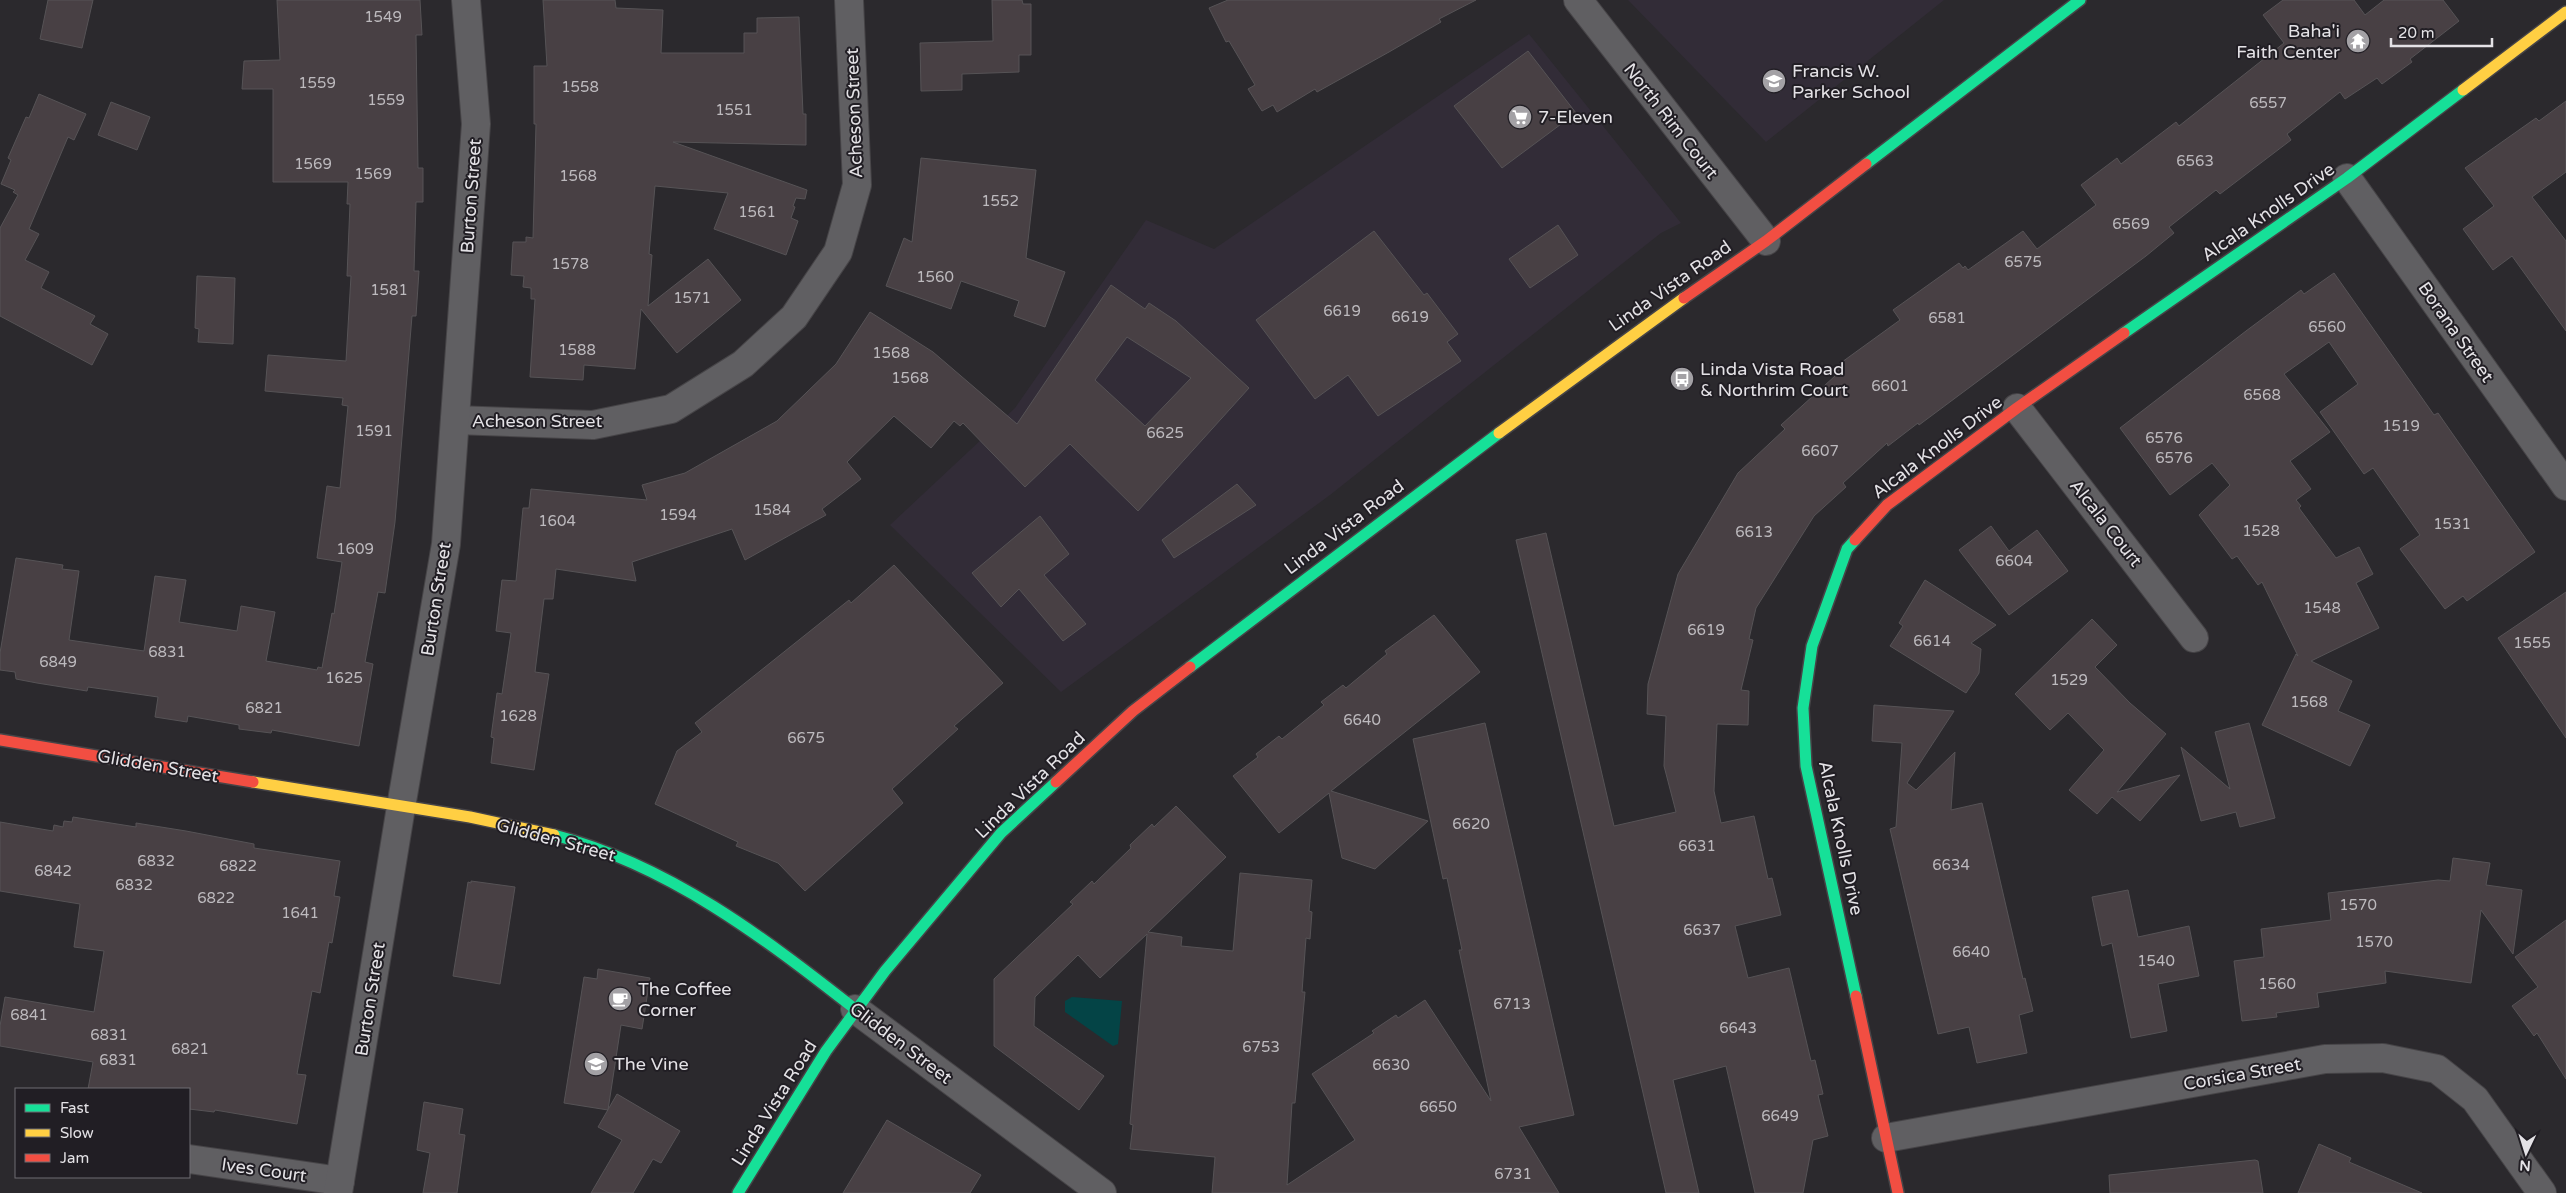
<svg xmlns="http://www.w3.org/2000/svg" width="2566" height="1193" font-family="'Varela Round',sans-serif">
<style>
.built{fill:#322c37}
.water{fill:#044446}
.building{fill:#484044;stroke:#565356;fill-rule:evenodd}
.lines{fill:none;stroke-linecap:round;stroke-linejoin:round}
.street-casing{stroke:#464447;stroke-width:30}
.fast-casing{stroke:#464447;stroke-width:14}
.slow-casing{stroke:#464447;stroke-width:14}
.jam-casing{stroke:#464447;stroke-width:14}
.street{stroke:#605f62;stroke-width:28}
.fast{stroke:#16e098;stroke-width:11}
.slow{stroke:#ffcf43;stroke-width:11}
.jam{stroke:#f24e42;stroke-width:11}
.labels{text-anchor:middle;stroke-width:4;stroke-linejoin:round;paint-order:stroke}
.number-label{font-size:15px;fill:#bdbabe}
.poi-label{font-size:18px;fill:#e4e2e6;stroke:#211e24;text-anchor:start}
.street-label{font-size:18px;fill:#e4e2e6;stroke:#211e24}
</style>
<rect width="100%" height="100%" fill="#2b292d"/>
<g class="built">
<polygon points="1628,0 1944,0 1766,142"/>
<polygon points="1529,34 1681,223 1661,233 1330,495 1061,692 890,525 1015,408 1146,220 1214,249"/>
</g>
<polygon class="water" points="1072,997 1122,1001 1118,1044 1113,1046 1065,1012 1065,1001"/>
<g class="building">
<polygon points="48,0 93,0 82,48 40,39"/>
<polygon points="277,0 420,0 422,35 416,35 418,168 423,168 423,202 416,202 414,271 419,271 416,316 412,316 395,522 385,593 378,592 365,662 373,664 359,746 272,730 271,733 239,729 239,725 188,716 187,722 155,717 158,697 88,687 87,691 37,683 16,679 15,672 0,670 0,653 16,558 63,565 62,569 79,571 69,640 144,651 155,576 186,580 179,622 237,631 241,606 275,612 266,661 317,670 318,667 322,668 332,613 334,614 342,562 317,558 327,486 340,488 348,406 342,405 343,398 265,391 268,355 346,361 351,276 347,276 350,204 347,204 348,182 273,182 273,89 242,89 244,61 280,60"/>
<polygon points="543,0 615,0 616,8 663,10 661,53 744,53 744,33 757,33 757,18 799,17 803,114 806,114 806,145 673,142 807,190 805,199 796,198 793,206 795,207 791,218 798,221 786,255 714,229 728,193 655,186 649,254 652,255 648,306 708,259 741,300 677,353 641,309 635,369 584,365 583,380 530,377 535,299 531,299 531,288 523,287 524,276 511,275 513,242 526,242 526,237 533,238 536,124 534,124 534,66 547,66"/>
<polygon points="992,0 1022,0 1023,4 1031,4 1031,55 1019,55 1019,72 962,74 962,90 921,91 920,43 993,41"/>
<polygon points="1228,0 1476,0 1439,19 1441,22 1389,52 1317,92 1315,89 1277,112 1273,105 1262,111 1248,89 1255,85 1229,41 1226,42 1209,8"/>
<polygon points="2283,0 2354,0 2365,15 2384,0 2443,0 2459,21 2410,59 2412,62 2382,84 2377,78 2345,99 2340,92 2287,134 2291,140 2220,194 2216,190 2169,227 2174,233 2146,256 1919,425 1918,423 1888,446 1887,443 1843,483 1846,487 1814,516 1756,608 1749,639 1753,640 1741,690 1749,691 1748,725 1717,724 1714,791 1721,823 1754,816 1768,879 1772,878 1781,915 1735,926 1748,978 1789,968 1811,1061 1815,1060 1823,1094 1818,1095 1828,1136 1813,1140 1803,1193 1755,1193 1726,1066 1673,1080 1699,1193 1666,1193 1516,540 1546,533 1614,826 1676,812 1664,766 1666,716 1647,714 1648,684 1678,574 1738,473 1785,429 1781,425 1835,376 1831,370 1900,320 1893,310 1959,263 1963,268 1965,266 1968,270 2023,231 2037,249 2096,205 2081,185 2117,158 2121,164 2176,122 2179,126 2284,43 2263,15"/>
<polygon points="1528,51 1576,113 1502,168 1454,106"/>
<polygon points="39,94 86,114 74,140 68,137 29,229 39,234 25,260 49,272 41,288 95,316 90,324 108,334 92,365 0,316 0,228 18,195 13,192 15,190 1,184 11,160 8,158 26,117 29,118"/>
<polygon points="2566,101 2566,172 2532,197 2566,241 2566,331 2512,256 2493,270 2463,229 2494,206 2465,168 2536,118 2539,121"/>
<polygon points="111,102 150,117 137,150 98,135"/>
<polygon points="921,158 1036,170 1026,258 1065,272 1045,327 1014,316 1019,301 961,281 951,309 886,286 904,238 912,242"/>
<polygon points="1558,225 1578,255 1530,288 1509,259"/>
<polygon points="1374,231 1424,295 1427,293 1458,334 1447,342 1461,361 1378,416 1348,375 1315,399 1256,320"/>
<polygon points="2334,273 2434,415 2438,413 2535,552 2467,601 2463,596 2445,609 2400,549 2420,535 2373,468 2364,474 2320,412 2358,384 2329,342 2284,374 2330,432 2290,461 2311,489 2296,500 2301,506 2299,508 2336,558 2359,547 2373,574 2356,583 2379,628 2311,661 2352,681 2338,711 2370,725 2350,766 2262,725 2296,654 2298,656 2262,582 2258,585 2237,556 2232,559 2199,515 2230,485 2212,463 2170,495 2120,428 2246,331 2301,290 2304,294"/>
<polygon points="197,276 235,278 233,344 198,342 199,329 195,328"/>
<path d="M 1111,285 L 1145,309 L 1149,303 L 1176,321 L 1249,388 L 1138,511 L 1070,444 L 1025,487 L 963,423 L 960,426 L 954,421 L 931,448 L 894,416 L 847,462 L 861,479 L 822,509 L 826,515 L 745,560 L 732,529 L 632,562 L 636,581 L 556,569 L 553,599 L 544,599 L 535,672 L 549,674 L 534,770 L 491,763 L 494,738 L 491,737 L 497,693 L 502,694 L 511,633 L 496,631 L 502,580 L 516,581 L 523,508 L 529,508 L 531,489 L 647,500 L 642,485 L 685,473 L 777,421 L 836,364 L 870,312 L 933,352 L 1017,424 ZM 1127,337 L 1191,378 L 1145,426 L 1095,380 Z"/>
<polygon points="1237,484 1256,505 1174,558 1162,540"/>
<polygon points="1040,516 1069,554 1044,575 1086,624 1063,641 1019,589 1001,607 972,573"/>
<polygon points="1991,526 2009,551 2037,530 2068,571 2009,615 1959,550"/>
<polygon points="894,565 1003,683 954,726 958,729 892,789 903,803 805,891 778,863 736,846 738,842 655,804 677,751 702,732 695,723 849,600 851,603"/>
<polygon points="1925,580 1996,625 1971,643 1981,649 1979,673 1966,693 1890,646 1903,626 1899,623"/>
<polygon points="2566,592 2566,738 2498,638"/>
<polygon points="1434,615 1480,672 1331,791 1428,821 1375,869 1342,858 1329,793 1279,833 1233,776 1258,757 1256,754 1279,736 1282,739 1324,705 1321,702 1343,685 1346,688 1387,654 1385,651"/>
<polygon points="2092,619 2117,645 2095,667 2130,703 2166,734 2117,792 2180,775 2140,821 2112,797 2097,814 2069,790 2104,750 2068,713 2050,730 2015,694"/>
<polygon points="1874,705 1954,711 1907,783 1916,790 1955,752 1951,810 1982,803 2023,979 2025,978 2033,1011 2019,1015 2027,1053 1977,1063 1969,1027 1938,1034 1890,829 1896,827 1902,743 1872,741"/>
<polygon points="1485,723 1574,1115 1519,1127 1559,1193 1212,1193 1215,1157 1130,1149 1133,1125 1130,1124 1147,934 1100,978 1078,955 1035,997 1034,1026 1104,1076 1079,1110 994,1046 994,979 1073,904 1070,902 1092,881 1094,884 1131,848 1130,845 1152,824 1154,827 1176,806 1226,857 1148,932 1182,937 1181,946 1233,951 1240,873 1312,880 1309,911 1312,912 1310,939 1306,938 1302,992 1305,992 1295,1103 1292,1103 1287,1185 1355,1140 1312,1074 1374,1033 1372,1031 1396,1015 1398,1018 1425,1000 1491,1101 1459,950 1462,950 1447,878 1443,879 1413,739"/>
<polygon points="2249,723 2275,818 2240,827 2236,812 2201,821 2181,747 2230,789 2215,732"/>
<polygon points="73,817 136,827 136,823 186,831 254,844 254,848 340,861 334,896 340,897 332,943 329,942 320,993 312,991 297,1074 306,1075 297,1124 215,1110 214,1112 189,1109 189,1089 88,1089 93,1062 0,1046 0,1026 5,997 94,1012 104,951 74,947 80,904 0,891 0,822 53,831 54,825 63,827 64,821 72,822"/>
<polygon points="2453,858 2490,863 2486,885 2522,890 2513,954 2481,910 2471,983 2385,971 2386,983 2317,993 2319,1007 2276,1013 2277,1017 2242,1021 2234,961 2264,957 2261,929 2331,920 2328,893 2438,880 2450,881"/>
<polygon points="471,881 515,887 500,984 453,976 468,882 471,883"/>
<polygon points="2128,890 2138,937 2189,926 2199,976 2158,984 2167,1031 2131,1038 2112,943 2102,946 2092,897"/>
<polygon points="2566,920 2566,1079 2537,1033 2534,1036 2512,1006 2538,987 2515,957"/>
<polygon points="598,969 650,978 642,1029 621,1025 608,1110 564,1103 584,977 597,979"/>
<polygon points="617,1094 680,1131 661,1163 653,1159 633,1193 591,1193 622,1140 598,1127"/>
<polygon points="424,1102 463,1109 459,1134 465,1135 457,1193 423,1193 430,1153 417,1150"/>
<polygon points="887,1120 981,1175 970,1193 843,1193"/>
<polygon points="2319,1144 2351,1158 2349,1162 2422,1193 2298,1193"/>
<polygon points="2255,1160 2258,1161 2263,1193 2110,1193 2109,1175"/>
</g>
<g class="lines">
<g class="street-casing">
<g id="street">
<polyline points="1578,0 1766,241"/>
<polyline points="2347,178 2566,486"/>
<polyline points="2017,408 2194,638"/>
<polyline points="455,420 593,425 671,409 743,364 794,317 838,252 857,185 849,0"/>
<polyline points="855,1009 1102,1193"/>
<polyline points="1886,1138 2325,1059 2383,1058 2437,1069 2475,1099 2542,1193"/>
<polyline points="189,1159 340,1181"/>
<polyline points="338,1193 401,807 446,544 476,124 466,0"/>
</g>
</g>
<g class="fast-casing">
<g id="fast">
<polyline points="1866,164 2080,0"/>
<polyline points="2124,333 2347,178 2463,90"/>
<polyline points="1855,540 1847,549 1812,646 1803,708 1806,766 1856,996"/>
<polyline points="1190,667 1499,433"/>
<path d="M 554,835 C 669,865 763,937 855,1009"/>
<polyline points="738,1193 826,1051 885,971 1001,833 1056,782"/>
</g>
</g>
<g class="slow-casing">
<g id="slow">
<polyline points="2463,90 2566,12"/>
<polyline points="1499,433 1684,298"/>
<polyline points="253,782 470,817 554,835"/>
</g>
</g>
<g class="jam-casing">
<g id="jam">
<polyline points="1684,298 1766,241 1866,164"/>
<polyline points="1855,540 1887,505 2017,408 2124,333"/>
<polyline points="0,740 253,782"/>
<polyline points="1056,782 1133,711 1190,667"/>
<polyline points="1856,996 1898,1193"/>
</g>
</g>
<use href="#street" class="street"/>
<use href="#fast" class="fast"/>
<use href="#slow" class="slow"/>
<use href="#jam" class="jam"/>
</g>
<defs>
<g id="temple-disc" transform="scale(1.25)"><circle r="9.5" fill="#a3a1a5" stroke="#211e24"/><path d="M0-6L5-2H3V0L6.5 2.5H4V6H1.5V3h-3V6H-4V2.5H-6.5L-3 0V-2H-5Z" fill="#fff"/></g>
<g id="school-disc" transform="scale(1.25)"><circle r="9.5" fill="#a3a1a5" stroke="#211e24"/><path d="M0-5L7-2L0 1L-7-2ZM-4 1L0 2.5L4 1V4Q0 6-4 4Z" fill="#fff"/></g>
<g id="supermarket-disc" transform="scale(1.25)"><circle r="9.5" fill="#a3a1a5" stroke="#211e24"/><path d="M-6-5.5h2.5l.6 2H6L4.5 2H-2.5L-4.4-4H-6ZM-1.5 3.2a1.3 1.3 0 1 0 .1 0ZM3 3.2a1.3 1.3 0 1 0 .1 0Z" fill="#fff"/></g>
<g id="bus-disc" transform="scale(1.25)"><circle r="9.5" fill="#a3a1a5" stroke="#211e24"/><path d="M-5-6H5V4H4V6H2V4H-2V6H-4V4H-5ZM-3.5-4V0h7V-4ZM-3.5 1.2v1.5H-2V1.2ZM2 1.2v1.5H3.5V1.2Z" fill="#fff"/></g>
<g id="cafe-disc" transform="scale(1.25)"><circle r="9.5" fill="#a3a1a5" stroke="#211e24"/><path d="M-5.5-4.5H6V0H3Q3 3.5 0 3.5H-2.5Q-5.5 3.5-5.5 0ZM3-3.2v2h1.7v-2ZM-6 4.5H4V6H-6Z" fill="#fff"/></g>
</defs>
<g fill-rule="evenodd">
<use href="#temple-disc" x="2358" y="41"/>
<use href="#school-disc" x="1774" y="81"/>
<use href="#supermarket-disc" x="1520" y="117"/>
<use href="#bus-disc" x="1682" y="379"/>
<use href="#cafe-disc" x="620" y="999"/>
<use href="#school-disc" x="596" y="1064"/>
</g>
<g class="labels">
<g class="number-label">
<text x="383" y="22">1549</text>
<text x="317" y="88">1559</text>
<text x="580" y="92">1558</text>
<text x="386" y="105">1559</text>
<text x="2268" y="108">6557</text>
<text x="734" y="115">1551</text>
<text x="2195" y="166">6563</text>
<text x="313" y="169">1569</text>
<text x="373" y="179">1569</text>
<text x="578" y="181">1568</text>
<text x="1000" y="206">1552</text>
<text x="757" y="217">1561</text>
<text x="2131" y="229">6569</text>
<text x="2023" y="267">6575</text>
<text x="570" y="269">1578</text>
<text x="935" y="282">1560</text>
<text x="389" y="295">1581</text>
<text x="692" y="303">1571</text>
<text x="1342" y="316">6619</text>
<text x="1410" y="322">6619</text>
<text x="1947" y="323">6581</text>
<text x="2327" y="332">6560</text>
<text x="577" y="355">1588</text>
<text x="891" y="358">1568</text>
<text x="910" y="383">1568</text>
<text x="1890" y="391">6601</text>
<text x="2262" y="400">6568</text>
<text x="2401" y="431">1519</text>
<text x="374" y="436">1591</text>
<text x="1165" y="438">6625</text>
<text x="2164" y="443">6576</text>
<text x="1820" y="456">6607</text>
<text x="2174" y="463">6576</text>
<text x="772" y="515">1584</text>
<text x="678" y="520">1594</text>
<text x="557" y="526">1604</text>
<text x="2452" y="529">1531</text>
<text x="2261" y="536">1528</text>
<text x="1754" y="537">6613</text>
<text x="355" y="554">1609</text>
<text x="2014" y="566">6604</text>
<text x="2322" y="613">1548</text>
<text x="1706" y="635">6619</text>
<text x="1932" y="646">6614</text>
<text x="2532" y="648">1555</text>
<text x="167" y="657">6831</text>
<text x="58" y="667">6849</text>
<text x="344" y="683">1625</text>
<text x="2069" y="685">1529</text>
<text x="2309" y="707">1568</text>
<text x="264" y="713">6821</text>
<text x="518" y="721">1628</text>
<text x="1362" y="725">6640</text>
<text x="806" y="743">6675</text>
<text x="1471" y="829">6620</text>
<text x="1697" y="851">6631</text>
<text x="156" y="866">6832</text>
<text x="1951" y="870">6634</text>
<text x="238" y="871">6822</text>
<text x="53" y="876">6842</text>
<text x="134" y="890">6832</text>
<text x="216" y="903">6822</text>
<text x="2358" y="910">1570</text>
<text x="300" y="918">1641</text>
<text x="1702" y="935">6637</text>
<text x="2374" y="947">1570</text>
<text x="1971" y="957">6640</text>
<text x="2156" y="966">1540</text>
<text x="2277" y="989">1560</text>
<text x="1512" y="1009">6713</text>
<text x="29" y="1020">6841</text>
<text x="1738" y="1033">6643</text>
<text x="109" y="1040">6831</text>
<text x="1261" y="1052">6753</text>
<text x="190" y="1054">6821</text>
<text x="118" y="1065">6831</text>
<text x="1391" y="1070">6630</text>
<text x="1438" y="1112">6650</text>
<text x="1780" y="1121">6649</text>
<text x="1513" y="1179">6731</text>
</g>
<g class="poi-label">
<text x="2340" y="37" text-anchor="end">Baha'i<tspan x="2340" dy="21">Faith Center</tspan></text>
<text x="1792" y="77">Francis W.<tspan x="1792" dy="21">Parker School</tspan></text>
<text x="1538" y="123">7-Eleven</text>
<text x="1700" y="375">Linda Vista Road<tspan x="1700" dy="21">&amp; Northrim Court</tspan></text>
<text x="638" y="995">The Coffee<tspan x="638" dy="21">Corner</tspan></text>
<text x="614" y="1070">The Vine</text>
</g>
<g class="street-label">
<text transform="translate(854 113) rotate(-92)" y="6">Acheson Street</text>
<text transform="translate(1671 121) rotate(52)" y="6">North Rim Court</text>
<text transform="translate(471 196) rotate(-86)" y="6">Burton Street</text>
<text transform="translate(2268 212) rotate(-35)" y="6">Alcala Knolls Drive</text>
<text transform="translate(1670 286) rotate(-35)" y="6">Linda Vista Road</text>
<text transform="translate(2456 332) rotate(55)" y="6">Borana Street</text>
<text x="537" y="427">Acheson Street</text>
<text transform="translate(1937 447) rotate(-37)" y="6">Alcala Knolls Drive</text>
<text transform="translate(2106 523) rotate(52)" y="6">Alcala Court</text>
<text transform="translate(1344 527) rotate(-37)" y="6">Linda Vista Road</text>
<text transform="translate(436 599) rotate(-81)" y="6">Burton Street</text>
<text transform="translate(158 766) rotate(10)" y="6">Glidden Street</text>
<text transform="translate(1030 785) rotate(-44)" y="6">Linda Vista Road</text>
<text transform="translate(1841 838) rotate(78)" y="6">Alcala Knolls Drive</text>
<text transform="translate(556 840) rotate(15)" y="6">Glidden Street</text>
<text transform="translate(370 999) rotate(-81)" y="6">Burton Street</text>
<text transform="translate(901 1043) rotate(37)" y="6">Glidden Street</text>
<text transform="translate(2242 1074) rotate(-10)" y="6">Corsica Street</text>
<text transform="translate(774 1103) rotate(-58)" y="6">Linda Vista Road</text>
<text transform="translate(264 1170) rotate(8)" y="6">Ives Court</text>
</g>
</g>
<rect x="15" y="1088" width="175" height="90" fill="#211e24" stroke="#6f6c72"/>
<rect x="25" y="1104" width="25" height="8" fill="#16e098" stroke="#6f6c72"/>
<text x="60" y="1113" font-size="15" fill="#e4e2e6">Fast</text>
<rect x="25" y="1129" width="25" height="8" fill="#ffcf43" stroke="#6f6c72"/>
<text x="60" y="1138" font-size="15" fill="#e4e2e6">Slow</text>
<rect x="25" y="1154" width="25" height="8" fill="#f24e42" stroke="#6f6c72"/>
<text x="60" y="1163" font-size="15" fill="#e4e2e6">Jam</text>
<g transform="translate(2526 1153) rotate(184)" stroke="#211e24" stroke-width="4" paint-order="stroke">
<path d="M0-4L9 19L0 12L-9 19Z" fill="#e4e2e6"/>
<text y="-8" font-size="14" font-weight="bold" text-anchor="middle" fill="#e4e2e6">N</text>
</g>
<path d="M2391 38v8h101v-8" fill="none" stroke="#e4e2e6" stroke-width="2.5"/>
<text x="2398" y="38" font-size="15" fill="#e4e2e6" stroke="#211e24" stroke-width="4" paint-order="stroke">20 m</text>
</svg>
